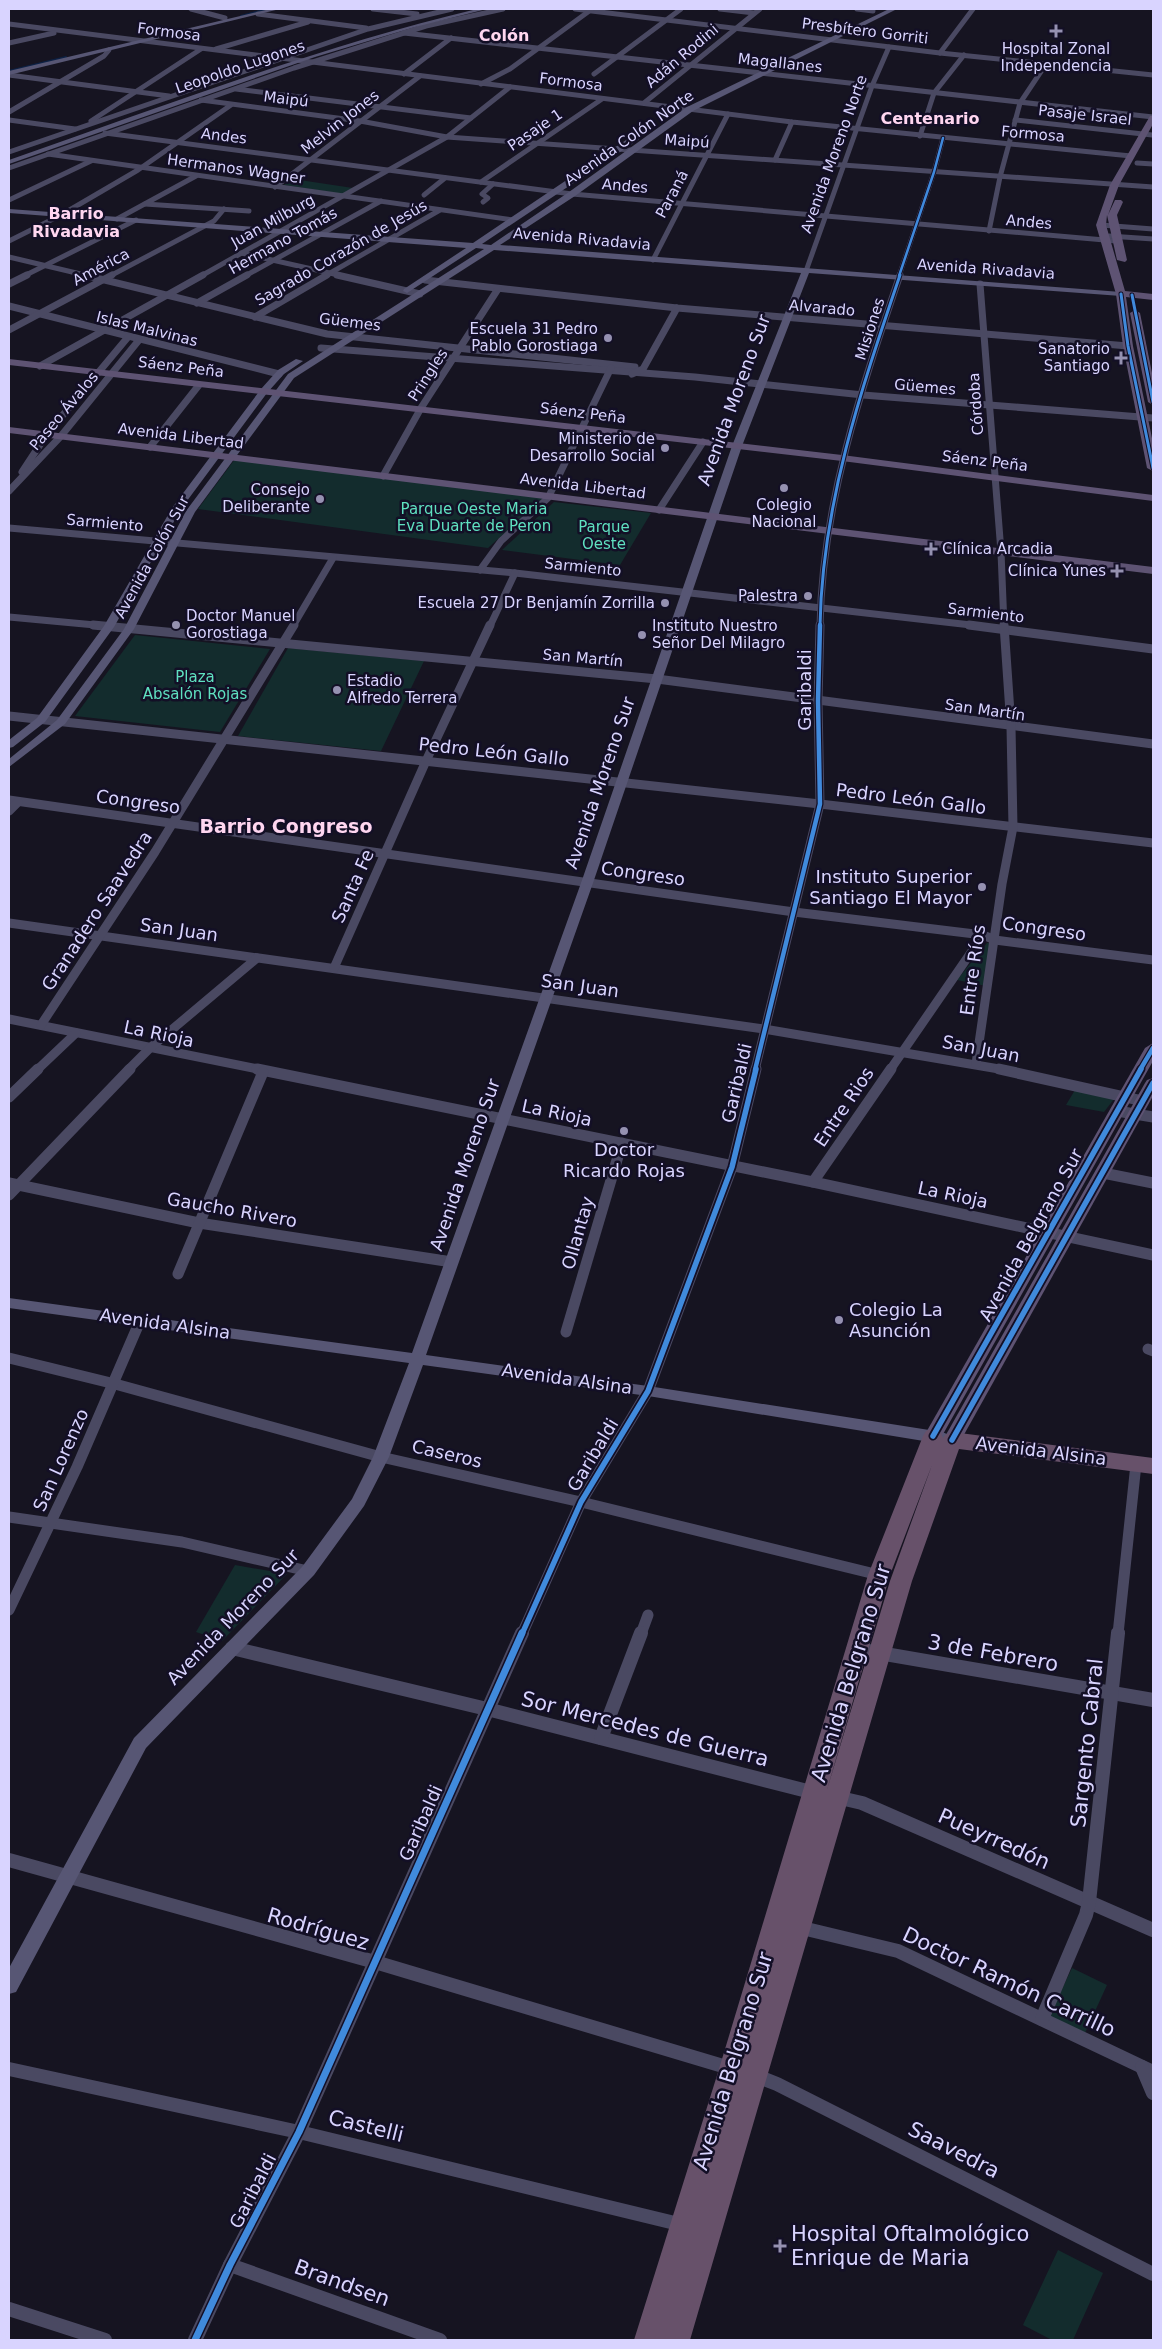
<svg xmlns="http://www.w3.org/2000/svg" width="1162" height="2349" font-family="'DejaVu Sans',sans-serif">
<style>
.green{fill:#132c2d}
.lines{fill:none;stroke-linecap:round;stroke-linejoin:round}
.stream{stroke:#0d2144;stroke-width:2}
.street-far4{stroke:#4a4962;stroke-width:5}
.street-far3{stroke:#4a4962;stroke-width:7}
.street-far2{stroke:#4a4962;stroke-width:9}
.street-far1{stroke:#4a4962;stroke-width:11}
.street{stroke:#4a4962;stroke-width:14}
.secondary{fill:#575674;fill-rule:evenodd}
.primary{fill:#5e5373;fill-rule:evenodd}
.highway{fill:#67516a;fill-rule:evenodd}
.cycleway-far4-casing{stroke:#130f26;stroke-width:4.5}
.cycleway-far3-casing{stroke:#130f26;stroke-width:5}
.cycleway-far2-casing{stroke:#130f26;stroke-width:7}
.cycleway-far1-casing{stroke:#130f26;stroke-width:9}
.cycleway-casing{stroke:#130f26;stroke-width:10}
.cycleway-far4{stroke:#408adc;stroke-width:2.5}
.cycleway-far3{stroke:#408adc;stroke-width:3}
.cycleway-far2{stroke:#408adc;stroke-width:4.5}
.cycleway-far1{stroke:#408adc;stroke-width:5.5}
.cycleway{stroke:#408adc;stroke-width:7}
.poi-dot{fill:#9591b1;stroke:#130f26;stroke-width:2}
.labels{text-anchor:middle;stroke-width:5;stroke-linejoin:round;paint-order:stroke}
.far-street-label{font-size:15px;fill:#d9d4ff;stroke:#130f26}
.far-poi-label{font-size:15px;fill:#d9d4ff;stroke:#130f26;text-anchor:end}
.far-park-label{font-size:15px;fill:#5fe0c0;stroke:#130f26}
.far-neighbourhood-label{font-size:16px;font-weight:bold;fill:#ffd6f0;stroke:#130f26}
.street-label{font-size:18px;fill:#d9d4ff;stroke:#130f26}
.poi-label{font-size:18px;fill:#d9d4ff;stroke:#130f26;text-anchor:end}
.neighbourhood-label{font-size:19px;font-weight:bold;fill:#ffd6f0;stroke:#130f26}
.near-street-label{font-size:21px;fill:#d9d4ff;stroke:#130f26}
.near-poi-label{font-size:21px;fill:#d9d4ff;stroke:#130f26;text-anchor:start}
</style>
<rect width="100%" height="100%" fill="#161421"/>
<g class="green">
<polygon points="293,179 353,188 343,194 284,185"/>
<polygon points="235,459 543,498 488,548 198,509"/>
<polygon points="554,502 651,513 620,565 502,550"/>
<polygon points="135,635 270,649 220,732 75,716"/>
<polygon points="288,648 424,661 381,751 238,736"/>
<polygon points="987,943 993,943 986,986 957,980"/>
<polygon points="1075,1090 1114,1099 1104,1112 1066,1105"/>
<polygon points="235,1565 287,1574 222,1641 196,1632"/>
<polygon points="1072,1968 1107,1985 1085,2033 1049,2016"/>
<polygon points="1058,2250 1103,2273 1073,2340 1052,2340 1023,2325"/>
</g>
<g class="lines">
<g class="stream">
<polyline points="241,16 268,9"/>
<polyline points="9,71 66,57"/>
</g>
<g class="street-far4">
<polyline points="191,9 225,18"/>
<polyline points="373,9 417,14"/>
<polyline points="575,9 940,53 1153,75"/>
<polyline points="720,9 754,13"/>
<polyline points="857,9 873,11"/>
<polyline points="258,14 366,28"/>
<polyline points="9,24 792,122 1131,156"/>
<polyline points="404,33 1153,117"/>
<polyline points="9,43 54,33"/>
<polyline points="216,49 308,22"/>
<polyline points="940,53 973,9"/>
<polyline points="404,74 451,38"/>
<polyline points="594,74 681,9"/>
<polyline points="9,75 169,96"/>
<polyline points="481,84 510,69 592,9"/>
<polyline points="236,89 471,118"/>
<polyline points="201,100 360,121 447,137 1153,187"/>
<polyline points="644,103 760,9"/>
<polyline points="9,112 104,56 109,50"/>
<polyline points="9,120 75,129"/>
<polyline points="1015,120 1152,135"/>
<polyline points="91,121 201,49"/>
<polyline points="105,133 572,194 1116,241"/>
<polyline points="920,136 934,93 964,55"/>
<polyline points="9,152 368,29 452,9"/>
<polyline points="48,154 513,220"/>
<polyline points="775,160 792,122"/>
<polyline points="1137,163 1153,164"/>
<polyline points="9,168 294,68 426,26 503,9"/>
<polyline points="481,182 602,99"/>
<polyline points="275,187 420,76"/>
<polyline points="424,195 445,178"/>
<polyline points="9,200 91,161"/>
<polyline points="483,202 488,198 482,194 493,184"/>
<polyline points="145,204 249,211"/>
<polyline points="117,219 196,176"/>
<polyline points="1101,225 1153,229"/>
<polyline points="989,231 1000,177 1020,103 1046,64"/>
<polyline points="1109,236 1153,239"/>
<polyline points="9,241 61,215 138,170 231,105"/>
<polyline points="241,253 343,276"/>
<polyline points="9,257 89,276"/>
<polyline points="653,260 728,114"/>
<polyline points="806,271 872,86 889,47"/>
<polyline points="24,276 136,220"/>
<polyline points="110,276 214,221 224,209"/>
<polyline points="201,276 447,137 510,87"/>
<polyline points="245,276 381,201"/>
<polyline points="325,276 440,210"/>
<polyline points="899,276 934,172 943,138"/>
</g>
<g class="street-far3">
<polyline points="84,275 327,334 635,367"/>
<polyline points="337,275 420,294"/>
<polyline points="425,280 677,308 1128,346"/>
<polyline points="9,284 27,275"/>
<polyline points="980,284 1001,552 1004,626"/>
<polyline points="197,303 247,275"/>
<polyline points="9,306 279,374"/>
<polyline points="255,317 327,275"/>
<polyline points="9,330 112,275"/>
<polyline points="321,348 695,377 863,395 1153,418"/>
<polyline points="40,366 203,275"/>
<polyline points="632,374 643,369 677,308"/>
<polyline points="150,447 199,385"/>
<polyline points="22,472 47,434 128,337"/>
<polyline points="383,476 421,408 498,289"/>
<polyline points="9,491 61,436 139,340"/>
<polyline points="659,510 703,442"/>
<polyline points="9,528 515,573 980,626"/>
<polyline points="480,570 501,541 548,498 611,368"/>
<polyline points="9,617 106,626"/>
<polyline points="293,626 333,558"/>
<polyline points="490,626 515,573"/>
<path d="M 820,626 C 822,504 861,390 900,275"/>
</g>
<g class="street-far2">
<polyline points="93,625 657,679 1153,744"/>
<polyline points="969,625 1153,649"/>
<polyline points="9,716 820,804 1153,843"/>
<polyline points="9,800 794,912 983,935 995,940 1153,960"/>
<polyline points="9,811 18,802"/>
<polyline points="9,923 764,1029 1005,1070"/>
<polyline points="334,968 426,761 490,625"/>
<polyline points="9,1019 263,1070"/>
<polyline points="41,1025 155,852 294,625"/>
<polyline points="976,1064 1002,884 1013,827 1011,727 1004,625"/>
<polyline points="37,1070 76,1033"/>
<polyline points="128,1070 150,1048 257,958"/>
<polyline points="755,1070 820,804 818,701 820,625"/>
<polyline points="890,1070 983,935"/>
</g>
<g class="street-far1">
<polyline points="257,1069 813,1182 1153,1255"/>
<polyline points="999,1069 1143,1101"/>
<polyline points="9,1097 38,1069"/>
<polyline points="1117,1111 1153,1117"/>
<polyline points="1103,1173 1153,1183"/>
<polyline points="813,1182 891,1069"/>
<polyline points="9,1183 199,1223 452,1262"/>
<polyline points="9,1195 130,1069"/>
<polyline points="178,1274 263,1072"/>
<polyline points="566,1332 622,1143"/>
<polyline points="1148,1349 1153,1351"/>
<polyline points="9,1358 115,1384 381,1457 581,1502 879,1575"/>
<polyline points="9,1517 182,1542 308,1571"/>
<polyline points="9,1610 77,1467 140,1321"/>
<polyline points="522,1634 581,1502 648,1391 732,1167 756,1069"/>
<polyline points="641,1634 648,1615"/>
<polyline points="1118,1634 1136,1464"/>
</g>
<g class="street">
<polyline points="232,1648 487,1709 815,1793"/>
<polyline points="856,1649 1153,1700"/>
<polyline points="601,1738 641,1633"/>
<polyline points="836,1797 862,1803 1153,1930"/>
<polyline points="9,1860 375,1962 733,2069"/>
<polyline points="798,1927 898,1951 1153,2072"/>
<polyline points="1042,2019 1086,1915 1089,1902 1118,1633"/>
<polyline points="1142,2067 1153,2093"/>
<polyline points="9,2069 299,2132 683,2225"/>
<polyline points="754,2075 777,2084 1153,2274"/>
<polyline points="230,2265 440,2340"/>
<polyline points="9,2309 105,2340"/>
<polyline points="195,2340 230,2265 299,2132 522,1633"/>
</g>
<g class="secondary">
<polygon points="270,9 280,9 9,75 9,71"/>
<path d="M 477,9 L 487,9 L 415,27 L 315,57 L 9,164 L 9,160 C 164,106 317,47 477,9 Z"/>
<polygon points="889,9 897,9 693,111 575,196 500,245 1121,292 1125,294 1121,296 809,273 742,446 593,883 426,1355 648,1386 942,1432 947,1434 950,1438 947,1442 942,1444 648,1396 423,1365 389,1457 364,1506 314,1575 146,1748 16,1992 9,1994 9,1968 134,1738 302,1567 352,1499 373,1457 409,1363 9,1308 9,1298 412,1353 581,883 732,446 801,273 494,250 294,378 195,512 134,629 65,724 9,767 9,759 57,720 124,629 186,511 288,374 484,249 476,248 407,293 403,291 404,289 466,248 9,213 9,209 473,243 635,134 641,134 641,138 482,244 491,245 569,192 687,107"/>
<polygon points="296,359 303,361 284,374 267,393 181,509 114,627 45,722 13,747 9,748 9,740 37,718 104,626 172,508 261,389 278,370"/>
</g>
<g class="primary">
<polygon points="1150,116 1153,116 1153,124 1119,185 1108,215 1115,200 1121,200 1123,202 1117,215 1127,260 1125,262 1117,260 1107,215 1106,225 1125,291 1153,294 1153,300 1126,297 1133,346 1153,443 1153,471 1147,468 1123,346 1116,294 1096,225 1110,185"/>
<polygon points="1135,310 1140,313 1153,378 1153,405 1148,402 1130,313"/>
<polygon points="9,359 842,455 1153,495 1153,501 842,461 9,365"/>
<polygon points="9,427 1153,567 1153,574 9,433"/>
<polygon points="1153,1043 1153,1061 942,1436 939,1441 933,1443 927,1441 924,1436 1145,1048"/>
<polygon points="1153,1078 1153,1096 961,1440 958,1445 952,1447 946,1445 943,1440 1145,1083 1147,1080"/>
</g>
<path class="highway" d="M 933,1428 L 940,1431 L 943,1438 L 945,1435 L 952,1432 L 1153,1458 L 1153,1474 L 959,1449 L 912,1581 L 690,2340 L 634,2340 L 719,2069 L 868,1575 L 923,1436 L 926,1431 ZM 932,1465 L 890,1581 L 826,1793 L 890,1575 Z"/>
<g class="cycleway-far4-casing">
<polyline id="cycleway-far4" points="899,276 934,172 943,138"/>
</g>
<g class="cycleway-far3-casing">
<g id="cycleway-far3">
<polyline points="1121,294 1128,346 1153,468"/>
<polyline points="1132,295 1153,402"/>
<path d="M 820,626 C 822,504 861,390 900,275"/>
</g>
</g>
<g class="cycleway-far2-casing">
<g id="cycleway-far2">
<polyline points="755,1070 820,804 818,701 820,625"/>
<polyline points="1140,1070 1153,1048"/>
</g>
</g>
<g class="cycleway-far1-casing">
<g id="cycleway-far1">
<polyline points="933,1436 1141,1069"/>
<polyline points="952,1440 1153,1083"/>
<polyline points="522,1634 581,1502 648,1391 732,1167 756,1069"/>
</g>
</g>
<g class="cycleway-casing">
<polyline id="cycleway" points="195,2340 230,2265 299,2132 522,1633"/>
</g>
<use href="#cycleway-far4" class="cycleway-far4"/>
<use href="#cycleway-far3" class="cycleway-far3"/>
<use href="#cycleway-far2" class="cycleway-far2"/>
<use href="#cycleway-far1" class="cycleway-far1"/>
<use href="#cycleway" class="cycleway"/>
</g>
<g class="poi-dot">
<path d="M1053.5 23.5h5v5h5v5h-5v5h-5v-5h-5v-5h5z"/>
<circle cx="608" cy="338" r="5"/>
<path d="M1118.5 350.5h5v5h5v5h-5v5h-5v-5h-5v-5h5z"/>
<circle cx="665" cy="448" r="5"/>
<circle cx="784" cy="488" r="5"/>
<circle cx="320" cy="499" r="5"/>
<path d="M928.5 541.5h5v5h5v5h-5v5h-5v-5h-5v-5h5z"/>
<path d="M1114.5 563.5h5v5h5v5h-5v5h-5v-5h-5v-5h5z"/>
<circle cx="808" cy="596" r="5"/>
<circle cx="665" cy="603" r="5"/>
<circle cx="176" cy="625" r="5"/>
<circle cx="642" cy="635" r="5"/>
<circle cx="337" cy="690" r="5"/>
<circle cx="982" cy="887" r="5"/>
<circle cx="624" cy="1131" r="5"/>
<circle cx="839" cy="1320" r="5"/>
<path d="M777.5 2238.5h5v5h5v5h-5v5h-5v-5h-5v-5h5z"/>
</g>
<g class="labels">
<g class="far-street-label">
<text transform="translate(865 31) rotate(7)" y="5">Presbítero Gorriti</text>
<text transform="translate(169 32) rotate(7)" y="5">Formosa</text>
<text transform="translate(682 56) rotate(-40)" y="5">Adán Rodini</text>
<text transform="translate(780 63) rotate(6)" y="5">Magallanes</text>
<text transform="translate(240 67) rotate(-19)" y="5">Leopoldo Lugones</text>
<text transform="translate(571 82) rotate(7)" y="5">Formosa</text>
<text transform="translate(286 99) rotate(7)" y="5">Maipú</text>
<text transform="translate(1085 115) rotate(6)" y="5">Pasaje Israel</text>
<text transform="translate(340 122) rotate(-38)" y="5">Melvin Jones</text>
<text transform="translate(535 130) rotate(-34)" y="5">Pasaje 1</text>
<text transform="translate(1033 134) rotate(5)" y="5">Formosa</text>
<text transform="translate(224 136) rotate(7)" y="5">Andes</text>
<text transform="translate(629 138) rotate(-35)" y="5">Avenida Colón Norte</text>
<text transform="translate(687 141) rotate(4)" y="5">Maipú</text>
<text transform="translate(834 154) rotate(-70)" y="5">Avenida Moreno Norte</text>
<text transform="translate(236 169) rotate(8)" y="5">Hermanos Wagner</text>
<text transform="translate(625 186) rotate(5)" y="5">Andes</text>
<text transform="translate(672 194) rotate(-62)" y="5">Paraná</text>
<text transform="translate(273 221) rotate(-29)" y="5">Juan Milburg</text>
<text transform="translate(1029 222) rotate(5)" y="5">Andes</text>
<text transform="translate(582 239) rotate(5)" y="5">Avenida Rivadavia</text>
<text transform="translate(283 241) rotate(-29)" y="5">Hermano Tomás</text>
<text transform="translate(341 253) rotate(-30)" y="5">Sagrado Corazón de Jesús</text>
<text transform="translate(101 267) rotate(-28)" y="5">América</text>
<text transform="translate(986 269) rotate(4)" y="5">Avenida Rivadavia</text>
<text transform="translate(822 308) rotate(5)" y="5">Alvarado</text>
<text transform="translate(350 322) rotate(7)" y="5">Güemes</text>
<text transform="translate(147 329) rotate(14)" y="5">Islas Malvinas</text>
<text transform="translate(870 329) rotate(-72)" y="5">Misiones</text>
<text transform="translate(181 367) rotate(7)" y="5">Sáenz Peña</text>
<text transform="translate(428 375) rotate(-57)" y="5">Pringles</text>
<text transform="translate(925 387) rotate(5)" y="5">Güemes</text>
<text transform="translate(976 404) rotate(-94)" y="5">Córdoba</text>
<text transform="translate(64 411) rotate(-50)" y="5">Paseo Ávalos</text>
<text transform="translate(583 413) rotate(7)" y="5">Sáenz Peña</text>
<text transform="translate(181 436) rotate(7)" y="5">Avenida Libertad</text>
<text transform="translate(985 461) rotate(7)" y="5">Sáenz Peña</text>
<text transform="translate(583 486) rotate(7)" y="5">Avenida Libertad</text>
<text transform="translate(105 523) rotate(5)" y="5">Sarmiento</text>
<text transform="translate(152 557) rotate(-61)" y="5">Avenida Colón Sur</text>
<text transform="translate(583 567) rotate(6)" y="5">Sarmiento</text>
<text transform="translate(986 613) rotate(7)" y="5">Sarmiento</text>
<text transform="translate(583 658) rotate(5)" y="5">San Martín</text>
<text transform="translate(985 710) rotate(8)" y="5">San Martín</text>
</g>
<g class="far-poi-label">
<text x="1056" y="54" text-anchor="middle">Hospital Zonal<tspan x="1056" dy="17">Independencia</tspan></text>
<text x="598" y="334">Escuela 31 Pedro<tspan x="598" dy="17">Pablo Gorostiaga</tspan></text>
<text x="1110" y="354">Sanatorio<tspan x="1110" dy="17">Santiago</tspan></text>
<text x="655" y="444">Ministerio de<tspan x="655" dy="17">Desarrollo Social</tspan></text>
<text x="310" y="495">Consejo<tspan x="310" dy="17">Deliberante</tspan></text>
<text x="784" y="510" text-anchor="middle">Colegio<tspan x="784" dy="17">Nacional</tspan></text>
<text x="942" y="554" text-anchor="start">Clínica Arcadia</text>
<text x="1106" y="576">Clínica Yunes</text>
<text x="798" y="601">Palestra</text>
<text x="655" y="608">Escuela 27 Dr Benjamín Zorrilla</text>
<text x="186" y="621" text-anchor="start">Doctor Manuel<tspan x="186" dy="17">Gorostiaga</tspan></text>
<text x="652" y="631" text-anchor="start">Instituto Nuestro<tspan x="652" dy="17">Señor Del Milagro</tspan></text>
<text x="347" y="686" text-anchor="start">Estadio<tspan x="347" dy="17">Alfredo Terrera</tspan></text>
</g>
<g class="far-park-label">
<text x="474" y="514">Parque Oeste Maria<tspan x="474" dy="17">Eva Duarte de Peron</tspan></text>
<text x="604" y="532">Parque<tspan x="604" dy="17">Oeste</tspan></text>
<text x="195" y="682">Plaza<tspan x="195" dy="17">Absalón Rojas</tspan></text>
</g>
<g class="far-neighbourhood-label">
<text x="504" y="41">Colón</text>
<text x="930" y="124">Centenario</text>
<text x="76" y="219">Barrio<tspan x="76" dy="18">Rivadavia</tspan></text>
</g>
<g class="street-label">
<text transform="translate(734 400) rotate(-70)" y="6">Avenida Moreno Sur</text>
<text transform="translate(805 690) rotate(-90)" y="6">Garibaldi</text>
<text transform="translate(494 752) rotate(6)" y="6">Pedro León Gallo</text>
<text transform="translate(600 783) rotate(-71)" y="6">Avenida Moreno Sur</text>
<text transform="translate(911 799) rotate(7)" y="6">Pedro León Gallo</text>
<text transform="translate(138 802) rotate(8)" y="6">Congreso</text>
<text transform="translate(643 874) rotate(8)" y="6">Congreso</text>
<text transform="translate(353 886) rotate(-66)" y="6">Santa Fe</text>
<text transform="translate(97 911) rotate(-57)" y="6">Granadero Saavedra</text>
<text transform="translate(1044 929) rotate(8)" y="6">Congreso</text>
<text transform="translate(179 930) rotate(8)" y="6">San Juan</text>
<text transform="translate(973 970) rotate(-82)" y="6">Entre Ríos</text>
<text transform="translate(580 986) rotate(8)" y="6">San Juan</text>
<text transform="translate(159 1034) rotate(12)" y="6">La Rioja</text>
<text transform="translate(981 1049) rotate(11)" y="6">San Juan</text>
<text transform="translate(737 1083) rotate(-77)" y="6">Garibaldi</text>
<text transform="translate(844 1107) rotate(-56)" y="6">Entre Rios</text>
<text transform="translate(557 1113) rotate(12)" y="6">La Rioja</text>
<text transform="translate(465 1165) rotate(-71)" y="6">Avenida Moreno Sur</text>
<text transform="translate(953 1195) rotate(12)" y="6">La Rioja</text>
<text transform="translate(232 1210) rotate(10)" y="6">Gaucho Rivero</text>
<text transform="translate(578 1233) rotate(-74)" y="6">Ollantay</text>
<text transform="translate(1031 1235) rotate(-61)" y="6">Avenida Belgrano Sur</text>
<text transform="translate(165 1324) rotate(8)" y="6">Avenida Alsina</text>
<text transform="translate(567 1379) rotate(8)" y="6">Avenida Alsina</text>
<text transform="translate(1041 1451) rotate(7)" y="6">Avenida Alsina</text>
<text transform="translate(447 1454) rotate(13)" y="6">Caseros</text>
<text transform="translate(593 1455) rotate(-59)" y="6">Garibaldi</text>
<text transform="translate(61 1460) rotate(-66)" y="6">San Lorenzo</text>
<text transform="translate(233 1617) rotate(-46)" y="6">Avenida Moreno Sur</text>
<text transform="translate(421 1823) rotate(-66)" y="6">Garibaldi</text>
<text transform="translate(253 2191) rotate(-63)" y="6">Garibaldi</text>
</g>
<g class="poi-label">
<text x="972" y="883">Instituto Superior<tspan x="972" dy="21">Santiago El Mayor</tspan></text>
<text x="624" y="1156" text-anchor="middle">Doctor<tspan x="624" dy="21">Ricardo Rojas</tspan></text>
<text x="849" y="1316" text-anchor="start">Colegio La<tspan x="849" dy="21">Asunción</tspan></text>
</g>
<g class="neighbourhood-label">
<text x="286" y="833">Barrio Congreso</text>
</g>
<g class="near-street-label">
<text transform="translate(993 1653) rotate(10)" y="7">3 de Febrero</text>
<text transform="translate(851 1673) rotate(-73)" y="7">Avenida Belgrano Sur</text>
<text transform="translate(645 1729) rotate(14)" y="7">Sor Mercedes de Guerra</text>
<text transform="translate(1087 1743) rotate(-84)" y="7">Sargento Cabral</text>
<text transform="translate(994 1839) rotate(24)" y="7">Pueyrredón</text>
<text transform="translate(318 1929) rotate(16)" y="7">Rodríguez</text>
<text transform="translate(1009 1982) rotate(25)" y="7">Doctor Ramón Carrillo</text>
<text transform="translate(733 2061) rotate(-73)" y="7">Avenida Belgrano Sur</text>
<text transform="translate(366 2126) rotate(14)" y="7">Castelli</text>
<text transform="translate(954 2150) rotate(27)" y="7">Saavedra</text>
<text transform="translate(342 2283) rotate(20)" y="7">Brandsen</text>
</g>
<g class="near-poi-label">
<text x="791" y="2241">Hospital Oftalmológico<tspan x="791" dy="24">Enrique de Maria</tspan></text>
</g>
</g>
<rect width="1162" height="2349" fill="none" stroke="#d9d4ff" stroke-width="20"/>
</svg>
